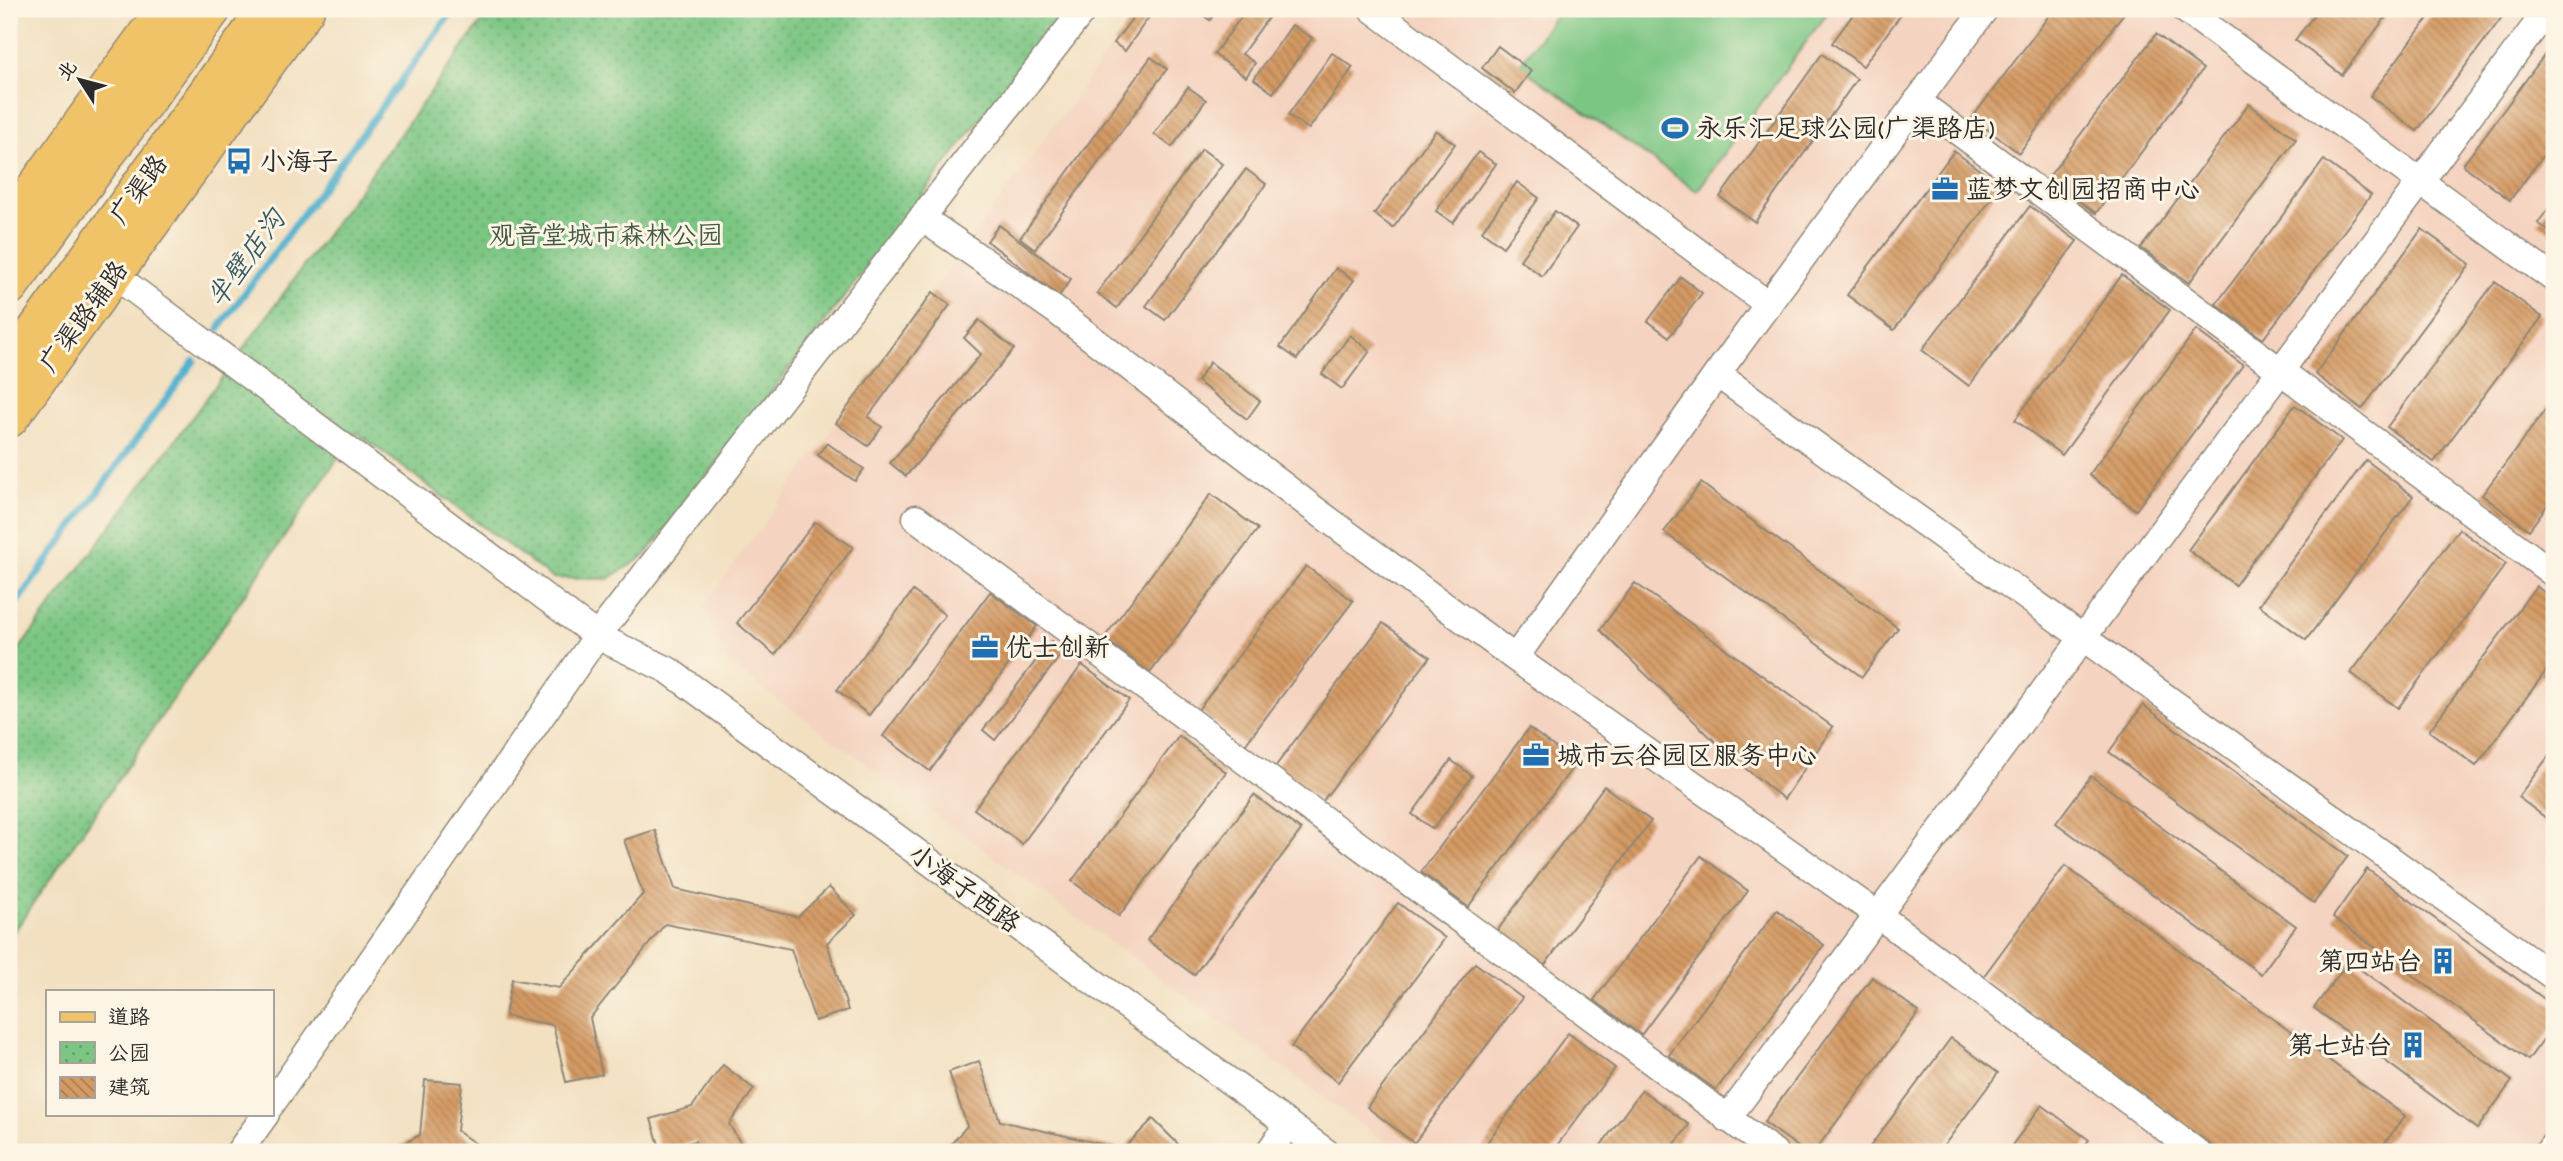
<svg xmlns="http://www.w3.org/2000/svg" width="2563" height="1161" font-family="Dekko,'LXGW WenKai TC',sans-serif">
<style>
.built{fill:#f4d3c0}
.grass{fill:#7cc683;stroke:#547857;stroke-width:2}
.park{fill:url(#park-dots);stroke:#547857;stroke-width:2}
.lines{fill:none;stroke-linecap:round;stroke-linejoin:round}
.stream{stroke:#4dafcc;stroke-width:7}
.building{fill:url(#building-back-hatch)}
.street-casing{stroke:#8e8676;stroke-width:29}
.primary-casing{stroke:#8e8676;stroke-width:41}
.highway-casing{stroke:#8e8676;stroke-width:41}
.street{stroke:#fff;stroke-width:26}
.primary{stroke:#f0c369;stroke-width:38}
.highway{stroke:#f0c369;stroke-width:38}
.labels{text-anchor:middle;stroke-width:6;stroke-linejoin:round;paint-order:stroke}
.poi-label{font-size:26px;fill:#2b2b2b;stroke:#fcf5e5;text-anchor:start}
.street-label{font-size:26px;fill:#2b2b2b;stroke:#fcf5e5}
.park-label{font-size:26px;fill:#435a45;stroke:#fcf5e5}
.water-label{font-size:28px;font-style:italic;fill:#375963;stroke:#fcf5e5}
</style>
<defs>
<pattern id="park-dots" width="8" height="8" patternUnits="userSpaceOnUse" patternTransform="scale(1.75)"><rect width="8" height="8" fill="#7cc683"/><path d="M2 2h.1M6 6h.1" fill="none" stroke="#66a16b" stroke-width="1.8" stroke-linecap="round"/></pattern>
<pattern id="building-back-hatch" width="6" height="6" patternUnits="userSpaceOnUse" patternTransform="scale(1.75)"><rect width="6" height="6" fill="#d49a63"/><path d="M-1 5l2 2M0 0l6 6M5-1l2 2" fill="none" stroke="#ac7e52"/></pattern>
</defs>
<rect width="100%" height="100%" fill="#fcf5e5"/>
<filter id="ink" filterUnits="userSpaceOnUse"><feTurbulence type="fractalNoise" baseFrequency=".0143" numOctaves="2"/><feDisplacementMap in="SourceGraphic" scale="14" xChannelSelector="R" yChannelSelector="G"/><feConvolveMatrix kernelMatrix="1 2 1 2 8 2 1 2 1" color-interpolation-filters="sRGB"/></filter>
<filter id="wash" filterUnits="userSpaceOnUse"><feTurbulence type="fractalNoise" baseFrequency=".00686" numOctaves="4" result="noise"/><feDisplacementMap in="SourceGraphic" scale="28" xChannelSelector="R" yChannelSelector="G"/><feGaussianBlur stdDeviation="1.57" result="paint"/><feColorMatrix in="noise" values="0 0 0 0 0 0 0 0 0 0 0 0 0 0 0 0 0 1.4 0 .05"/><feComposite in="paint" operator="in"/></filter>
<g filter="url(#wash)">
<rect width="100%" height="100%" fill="#f2e0c1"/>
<polygon class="built" points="1139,9 2554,9 2554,1152 1399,1152 729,664 703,607"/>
<polygon class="grass" points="1560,9 1830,9 1697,191 1519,66"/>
<polygon class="park" points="491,9 1065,9 645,556 608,579 552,578 356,432 9,939 9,663 249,341"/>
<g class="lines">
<g class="stream">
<polyline points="219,328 454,9"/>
<polyline points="9,613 194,361"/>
</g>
</g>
<g id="blocks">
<g class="building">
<polygon points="1139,9 1145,9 1151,14 1125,51 1114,43"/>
<polygon points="1194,9 1218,9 1210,20"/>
<polygon points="1247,9 1270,9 1273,11 1242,54 1255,63 1246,77 1214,54"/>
<polygon points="1857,9 1905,9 1863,66 1832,43"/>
<polygon points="2054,9 2127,9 2019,153 1972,118"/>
<polygon points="2319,9 2392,9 2342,75 2295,40"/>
<polygon points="2435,9 2508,9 2417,131 2370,96"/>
<polygon points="1292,25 1312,38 1273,93 1254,79"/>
<polygon points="2156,34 2203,69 2096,213 2048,178"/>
<polygon points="2554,42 2554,141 2510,200 2463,165"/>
<polygon points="1498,46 1531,71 1515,93 1482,68"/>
<polygon points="1332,53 1353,67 1309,129 1288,115"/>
<polygon points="1822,54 1857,79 1755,222 1720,197"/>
<polygon points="1151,57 1167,69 1035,249 1020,238"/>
<polygon points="1188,87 1206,100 1172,147 1154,134"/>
<polygon points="2249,104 2296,139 2189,283 2141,248"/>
<polygon points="1436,130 1455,144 1393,228 1374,214"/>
<polygon points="1202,149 1222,164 1117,308 1097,293"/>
<polygon points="1954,151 2001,186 1894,330 1847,295"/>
<polygon points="1478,152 1496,164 1453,223 1436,211"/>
<polygon points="2324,160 2371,195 2263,339 2216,304"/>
<polygon points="1246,169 1266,184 1165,320 1146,306"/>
<polygon points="1517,182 1539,198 1503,247 1482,231"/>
<polygon points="2554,201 2554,235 2538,223"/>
<polygon points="2030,206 2077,241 1969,386 1922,350"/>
<polygon points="1555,211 1577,227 1542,276 1520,260"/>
<polygon points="999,225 1071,279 1059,296 987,241"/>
<polygon points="2422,229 2470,264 2362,409 2315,374"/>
<polygon points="1336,268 1354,280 1297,359 1280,347"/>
<polygon points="2122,275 2170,310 2062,455 2015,420"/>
<polygon points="1681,277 1702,293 1669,337 1648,321"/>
<polygon points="2495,282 2542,317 2434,462 2387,427"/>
<polygon points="933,292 950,305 868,417 882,427 868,446 836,423"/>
<polygon points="979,320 1014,349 906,476 890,463 981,354 964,338"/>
<polygon points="2196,330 2243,365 2136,510 2089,475"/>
<polygon points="1350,335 1370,351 1342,389 1322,374"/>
<polygon points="1210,362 1260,401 1247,419 1197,381"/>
<polygon points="2554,398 2554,496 2529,530 2482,495"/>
<polygon points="2295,405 2342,440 2235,585 2188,550"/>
<polygon points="827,443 864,469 855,481 818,455"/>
<polygon points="2366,460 2413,496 2306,640 2259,605"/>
<polygon points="1701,483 1898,628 1862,677 1664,532"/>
<polygon points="1211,494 1258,529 1150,673 1104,638"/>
<polygon points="815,522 853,547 775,655 737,623"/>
<polygon points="2459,529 2506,564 2398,708 2351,673"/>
<polygon points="1306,566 1353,601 1245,745 1198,710"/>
<polygon points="1635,583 1833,727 1784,799 1731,757 1600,630"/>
<polygon points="2536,586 2554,600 2554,660 2476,766 2429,731"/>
<polygon points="913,591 945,615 869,715 837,690"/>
<polygon points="990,592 1037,626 930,771 883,736"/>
<polygon points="1383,623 1430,657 1322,802 1275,767"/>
<polygon points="1051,641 1064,651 995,740 983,730"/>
<polygon points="1082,665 1129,700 1022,844 974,809"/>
<polygon points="2143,705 2348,856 2314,903 2109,752"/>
<polygon points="1529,728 1576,763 1468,907 1421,872"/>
<polygon points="1179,736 1226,772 1119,916 1072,881"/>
<polygon points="2554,749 2554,824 2518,797"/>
<polygon points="1451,760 1472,776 1433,829 1412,814"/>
<polygon points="2091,776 2296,926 2261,974 2056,823"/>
<polygon points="1604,786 1651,821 1544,966 1497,931"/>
<polygon points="1254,795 1301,830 1194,975 1147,940"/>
<polygon points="655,830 675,889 798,917 829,887 856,915 827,943 848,1010 815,1021 791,949 665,924 590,1018 602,1074 566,1082 553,1025 505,1016 512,979 559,988 643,894 624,840"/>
<polygon points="1701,856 1748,891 1641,1035 1594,1000"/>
<polygon points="2065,866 2405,1116 2378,1152 2221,1152 1983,977"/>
<polygon points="2367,869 2554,1006 2554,1025 2528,1060 2333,917"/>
<polygon points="1398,903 1445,938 1338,1082 1291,1047"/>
<polygon points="1777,910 1824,945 1716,1090 1669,1055"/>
<polygon points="2349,961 2512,1081 2477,1129 2314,1008"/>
<polygon points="1475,963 1522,998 1414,1143 1367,1107"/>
<polygon points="1872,977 1919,1012 1814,1152 1805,1152 1764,1122"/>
<polygon points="1568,1033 1615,1068 1552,1152 1480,1152"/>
<polygon points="1951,1038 1998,1073 1939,1152 1866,1152"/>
<polygon points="979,1061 1000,1121 1123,1149 1153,1119 1180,1146 1174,1152 944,1152 967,1126 949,1072"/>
<polygon points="723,1065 754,1089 729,1124 746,1152 701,1152 695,1141 661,1151 651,1119 692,1107"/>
<polygon points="425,1080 462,1083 457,1131 488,1152 388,1152 420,1135"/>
<polygon points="1642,1090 1689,1125 1669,1152 1596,1152"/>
<polygon points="2042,1105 2089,1140 2080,1152 2007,1152"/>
</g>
</g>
</g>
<g filter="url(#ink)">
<use href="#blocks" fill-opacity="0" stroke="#8e8676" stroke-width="2"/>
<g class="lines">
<g class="street-casing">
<g id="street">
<polyline points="1372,9 1769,305"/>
<polyline points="2184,9 2554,279"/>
<polyline points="1917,101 2554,574"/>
<polyline points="922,218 1055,310 1310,506 1515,658 1878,915 2197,1152"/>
<polyline points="113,274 597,636 668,670 1326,1152"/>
<polyline points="1717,374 2554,977"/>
<polyline points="916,518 1774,1152"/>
<polyline points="1515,658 1717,374 1985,9"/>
<polyline points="271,1105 597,636 1084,9"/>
<polyline points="1727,1119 2548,9"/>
<polyline points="239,1152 266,1114"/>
<polyline points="1269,1152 1288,1124"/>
<polyline points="2548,1152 2554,1144"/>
</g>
</g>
<g class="primary-casing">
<g id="primary">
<polyline points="9,225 166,9"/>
<polyline points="9,418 305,9"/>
</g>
</g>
<g class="highway-casing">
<g id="highway">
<polyline points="9,286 212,9"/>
<polyline points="9,369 268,9"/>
</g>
</g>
<use href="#street" class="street"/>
<use href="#primary" class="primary"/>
<use href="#highway" class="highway"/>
</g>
</g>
<defs>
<g id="stadium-bare" transform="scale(2.1)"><path d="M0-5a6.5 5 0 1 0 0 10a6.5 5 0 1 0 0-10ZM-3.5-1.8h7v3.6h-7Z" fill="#1f6fb2" stroke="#fcf5e5" stroke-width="2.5" paint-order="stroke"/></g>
<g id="bus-bare" transform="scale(2.1)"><path d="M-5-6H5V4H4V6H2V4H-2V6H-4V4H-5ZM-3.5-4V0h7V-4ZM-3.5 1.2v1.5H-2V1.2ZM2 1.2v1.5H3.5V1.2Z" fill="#1f6fb2" stroke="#fcf5e5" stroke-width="2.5" paint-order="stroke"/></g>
<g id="office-bare" transform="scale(2.1)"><path d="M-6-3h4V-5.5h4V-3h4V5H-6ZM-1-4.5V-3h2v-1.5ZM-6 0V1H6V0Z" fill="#1f6fb2" stroke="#fcf5e5" stroke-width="2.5" paint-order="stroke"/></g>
<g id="building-bare" transform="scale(2.1)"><path d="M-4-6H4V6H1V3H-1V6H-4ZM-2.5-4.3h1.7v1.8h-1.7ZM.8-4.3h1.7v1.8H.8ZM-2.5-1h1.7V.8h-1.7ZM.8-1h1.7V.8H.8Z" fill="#1f6fb2" stroke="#fcf5e5" stroke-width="2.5" paint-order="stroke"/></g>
</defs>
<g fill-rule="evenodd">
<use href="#stadium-bare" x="1675" y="128"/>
<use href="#bus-bare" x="239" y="161"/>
<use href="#office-bare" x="1945" y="189"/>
<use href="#office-bare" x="985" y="647"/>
<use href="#office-bare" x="1536" y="755"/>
<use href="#building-bare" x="2443" y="961"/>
<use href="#building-bare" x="2413" y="1045"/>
</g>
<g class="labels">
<g class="poi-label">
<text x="1696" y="137">永乐汇足球公园(广渠路店)</text>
<text x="260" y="170">小海子</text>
<text x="1966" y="198">蓝梦文创园招商中心</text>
<text x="1006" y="656">优士创新</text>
<text x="1557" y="764">城市云谷园区服务中心</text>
<text x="2422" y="970" text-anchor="end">第四站台</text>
<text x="2392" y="1054" text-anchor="end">第七站台</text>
</g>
<g class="street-label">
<text transform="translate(138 189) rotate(-54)" y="9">广渠路</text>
<text transform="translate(83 316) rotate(-54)" y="9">广渠路辅路</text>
<text transform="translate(965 888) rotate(36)" y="9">小海子西路</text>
</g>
<g class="park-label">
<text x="606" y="244">观音堂城市森林公园</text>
</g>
<g class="water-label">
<text transform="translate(245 258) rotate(-54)" y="10">半壁店沟</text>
</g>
</g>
<rect width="2563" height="1161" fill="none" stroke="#fcf5e5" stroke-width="35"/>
<rect x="46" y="990" width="228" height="126" fill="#fcf5e5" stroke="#a8a49b" stroke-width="2"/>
<rect x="60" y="1012" width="35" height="10" fill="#f0c369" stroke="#a8a49b" stroke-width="2"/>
<text x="108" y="1024" font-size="21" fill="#2b2b2b">道路</text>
<rect x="60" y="1042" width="35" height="21" fill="url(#park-dots)" stroke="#a8a49b" stroke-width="2"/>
<text x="108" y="1060" font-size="21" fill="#2b2b2b">公园</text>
<rect x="60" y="1077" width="35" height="21" fill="url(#building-back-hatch)" stroke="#a8a49b" stroke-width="2"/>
<text x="108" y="1094" font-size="21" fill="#2b2b2b">建筑</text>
<g transform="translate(80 80) rotate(306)" stroke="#fcf5e5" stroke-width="5" paint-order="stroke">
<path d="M0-5L12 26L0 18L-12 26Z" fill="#2b2b2b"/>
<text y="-10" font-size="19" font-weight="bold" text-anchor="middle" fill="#2b2b2b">北</text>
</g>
</svg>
